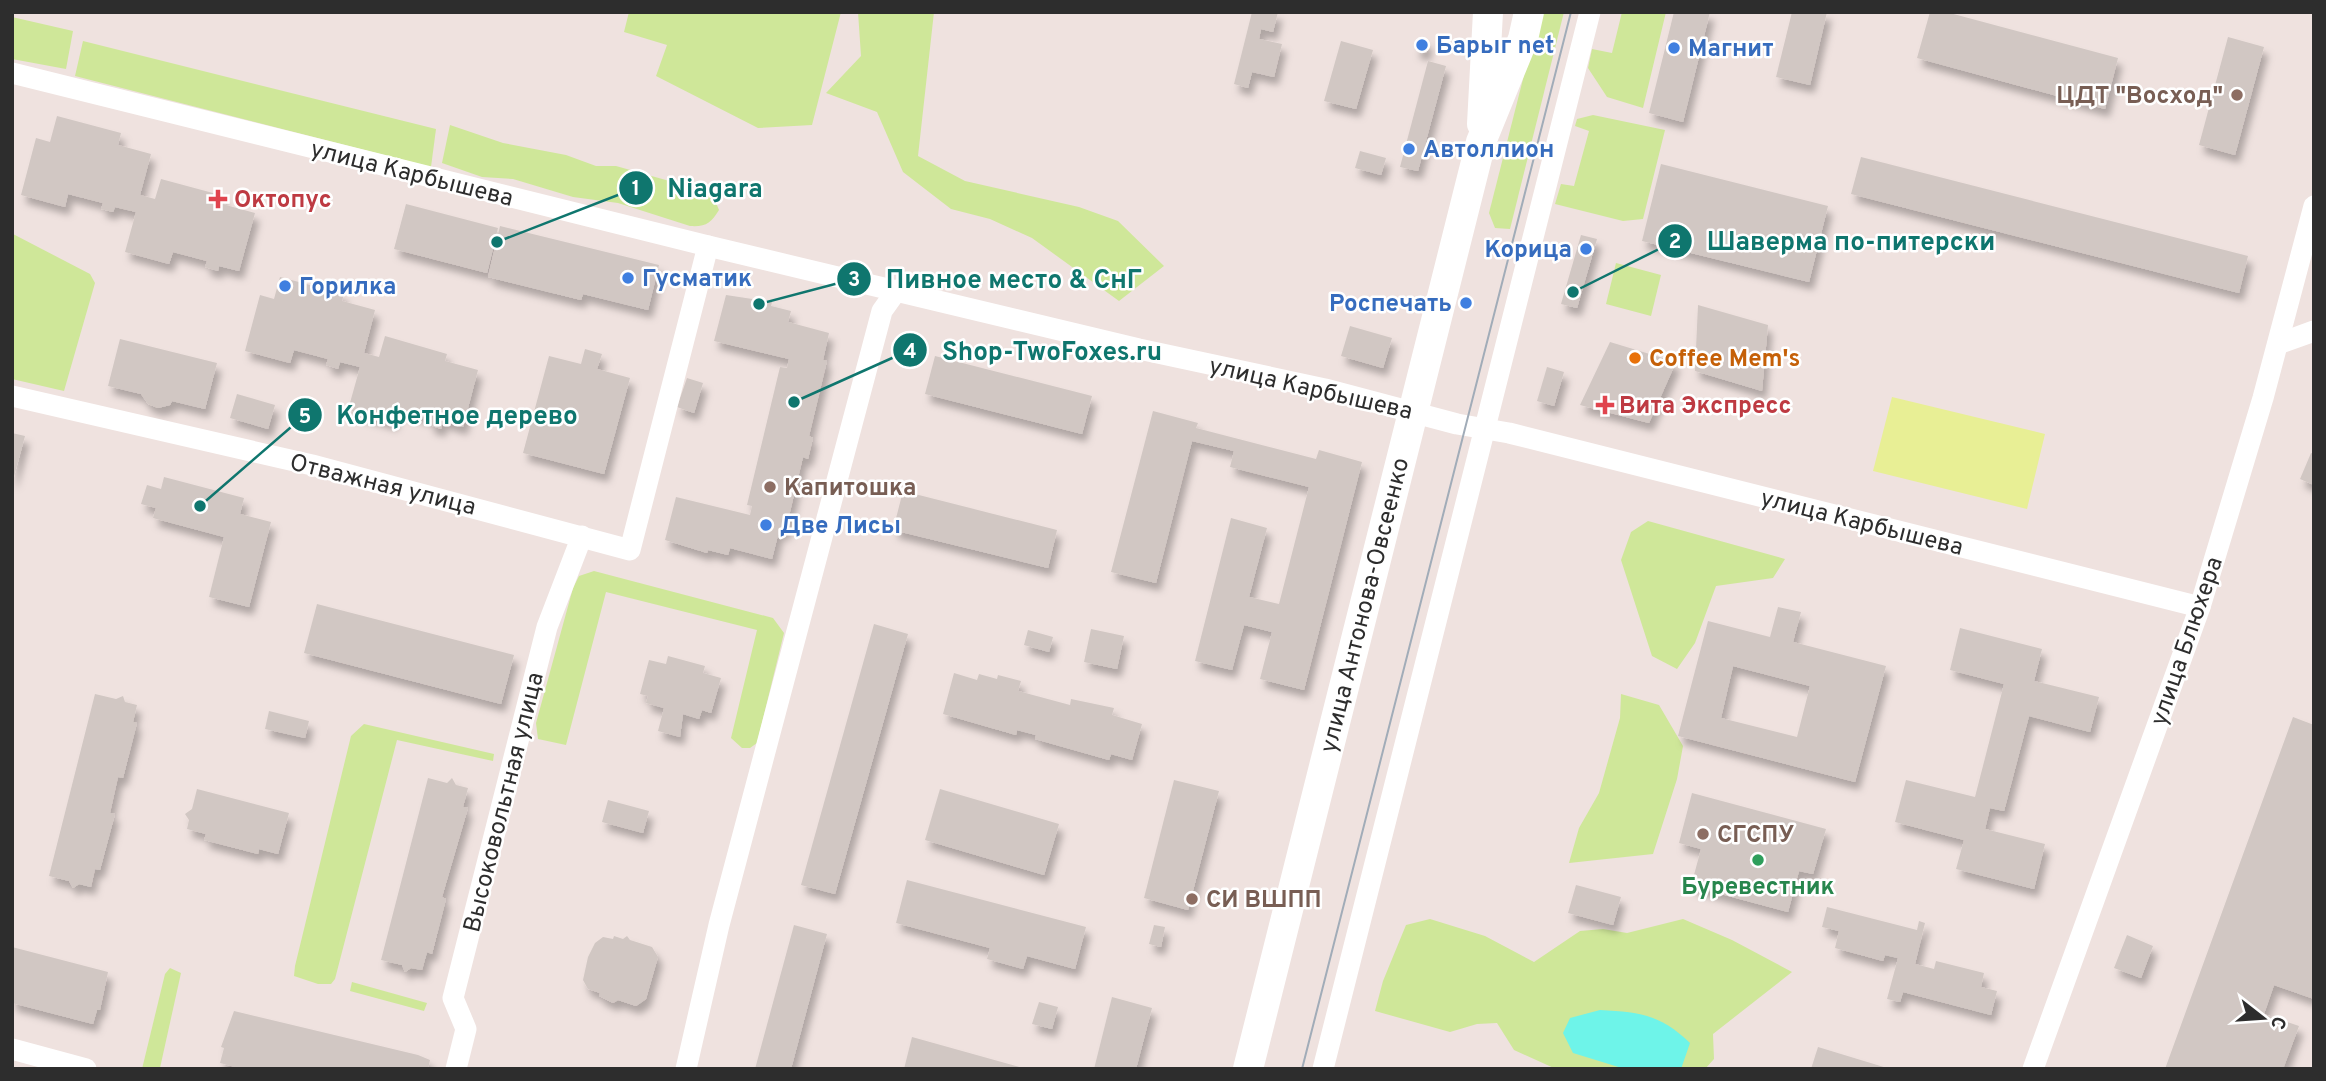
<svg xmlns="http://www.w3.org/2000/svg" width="2326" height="1081" font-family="Overpass,sans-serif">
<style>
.green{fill:#cfe799}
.pitch{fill:#e8ef95}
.water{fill:#6ef4e9}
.building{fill:#d1c7c3;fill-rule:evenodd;filter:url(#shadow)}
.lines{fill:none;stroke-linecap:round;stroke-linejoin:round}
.street{stroke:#fff;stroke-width:21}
.secondary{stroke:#fff;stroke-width:30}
.tram{stroke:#a1acb8;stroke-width:2}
.shop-dot{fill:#3f7fe0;stroke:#fff;stroke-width:2.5}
.education-dot{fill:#8d6e63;stroke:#fff;stroke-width:2.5}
.health-dot{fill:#e0444e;stroke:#fff;stroke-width:2.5}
.food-dot{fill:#e8710a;stroke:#fff;stroke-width:2.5}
.leisure-dot{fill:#2e9e5b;stroke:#fff;stroke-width:2.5}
.labels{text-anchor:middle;stroke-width:5;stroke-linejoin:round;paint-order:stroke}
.shop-label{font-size:24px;font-weight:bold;fill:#366cbe;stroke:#fff;text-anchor:start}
.education-label{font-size:24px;font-weight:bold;fill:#785e54;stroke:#fff;text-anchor:start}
.street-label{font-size:24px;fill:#2d2d2d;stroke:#fff}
.health-label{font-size:24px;font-weight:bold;fill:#be3a42;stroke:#fff;text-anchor:start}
.food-label{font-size:24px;font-weight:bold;fill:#c56008;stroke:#fff;text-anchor:start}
.leisure-label{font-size:24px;font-weight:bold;fill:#27864d;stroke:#fff}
.leader{fill:none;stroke:#0f766e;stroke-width:2.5}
.callout-dot{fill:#0f766e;stroke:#fff;stroke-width:2.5}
.mark-label{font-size:21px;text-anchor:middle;font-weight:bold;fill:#fff}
.callout-label{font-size:26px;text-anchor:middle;font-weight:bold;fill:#0f766e;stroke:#fff;stroke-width:5;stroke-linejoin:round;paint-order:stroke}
</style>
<defs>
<filter id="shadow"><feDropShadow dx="4.5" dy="8" stdDeviation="3.5" flood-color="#0004"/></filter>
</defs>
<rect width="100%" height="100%" fill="#efe2df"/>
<g class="green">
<polygon points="629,12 841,12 812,125 758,128 656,76 667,45 624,32"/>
<polygon points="858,12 934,12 918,156 965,181 1079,207 1118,221 1164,266 1119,301 1032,238 990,219 951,209 903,172 877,112 826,93 861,56"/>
<polygon points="1540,12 1564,12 1510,229 1495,228 1489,213"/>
<polygon points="1622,12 1666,12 1643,108 1607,97 1588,68 1592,49 1612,53"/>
<polygon points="12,17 73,31 66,69 12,59"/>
<polygon points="83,41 436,129 431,167 75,76"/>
<polygon points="1593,115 1665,130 1643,219 1623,221 1555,204 1561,184 1574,186 1589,131 1575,126 1577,119"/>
<path d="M 450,125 L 503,143 L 566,155 L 596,166 L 616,166 L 712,193 L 719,210 C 711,223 706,227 690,226 L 618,203 L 573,197 L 513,179 L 482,177 L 442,163 Z"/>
<polygon points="13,234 90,274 95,283 64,391 12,379"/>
<polygon points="1616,263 1661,275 1651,316 1606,304"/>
<polygon points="1648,521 1785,559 1773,578 1716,586 1695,643 1677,669 1652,656 1621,560 1631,532"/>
<polygon points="594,571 773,618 784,633 757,743 750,748 742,748 731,738 757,630 606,592 566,745 538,739 536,723 573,588 579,576"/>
<polygon points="1621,694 1659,705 1683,746 1677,779 1653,854 1569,863 1579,828 1599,793 1620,718"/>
<polygon points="364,724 494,754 493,761 397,740 335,979 331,984 318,984 294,976 295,966 351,736"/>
<polygon points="1430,919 1485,936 1534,962 1580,931 1603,929 1627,933 1683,919 1732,940 1792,972 1713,1034 1714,1059 1705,1069 1556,1069 1514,1050 1497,1023 1477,1024 1450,1032 1375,1011 1383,981 1406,925"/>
<polygon points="170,968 181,973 160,1068 142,1069 165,974"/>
<polygon points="352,982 427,1003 424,1011 350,991"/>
</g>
<polygon class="pitch" points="1892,397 2045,434 2027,509 1873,471"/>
<path class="water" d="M 1600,1010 C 1640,1012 1661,1015 1690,1043 L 1681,1069 L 1625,1069 L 1573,1053 L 1563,1033 L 1570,1018 Z"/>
<g class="building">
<polygon points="1252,12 1278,12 1273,32 1261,29 1259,39 1282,44 1274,77 1252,72 1248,88 1234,84"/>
<polygon points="1674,12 1710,12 1683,122 1649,113"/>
<polygon points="1792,12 1827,12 1810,85 1776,77"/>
<polygon points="1930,12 1946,12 2118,58 2105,109 1917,58"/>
<polygon points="2228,37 2264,47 2235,155 2199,145"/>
<polygon points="1418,38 1428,41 1426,53 1415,50"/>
<polygon points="1341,41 1373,50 1356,109 1324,101"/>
<polygon points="1428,61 1446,66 1418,171 1400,167"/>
<polygon points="57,116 121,133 118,145 151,154 140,195 155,199 161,179 224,196 222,204 255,213 239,271 219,266 218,271 205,267 207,261 173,252 169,264 125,252 136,212 115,207 113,212 101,209 103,203 68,194 65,207 21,195 36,138 50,142"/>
<polygon points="1360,151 1386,158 1381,175 1355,168"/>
<polygon points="1861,157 2248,256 2239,293 1851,194"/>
<polygon points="1661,164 1828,206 1809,282 1642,241"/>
<polygon points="406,204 498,228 487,273 394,249"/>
<polygon points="500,226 659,265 648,310 583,294 581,300 488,277"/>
<polygon points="1581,235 1597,239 1577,308 1561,304"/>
<polygon points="280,277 344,294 342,301 375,310 364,353 379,357 385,336 447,354 445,361 478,370 463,427 443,421 441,429 429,425 431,419 397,409 393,423 348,410 360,367 340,362 338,369 326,365 328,359 294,350 290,363 245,351 260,295 274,299"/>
<polygon points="726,295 772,302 771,306 791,311 788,322 829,333 823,360 827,361 809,436 813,438 808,459 803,457 785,533 779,531 772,559 730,548 728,555 708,550 707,553 665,540 676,497 750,515 752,506 747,505 780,367 787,368 789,359 714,341"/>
<polygon points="1698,305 1768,325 1762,391 1695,371"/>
<polygon points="1350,326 1392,338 1383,368 1341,356"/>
<polygon points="120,339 217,363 205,409 172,401 170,405 158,408 148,404 141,394 108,386"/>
<polygon points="1610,342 1676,362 1649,423 1580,405"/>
<polygon points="585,349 602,354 597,369 630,378 604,474 523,453 549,356 581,364"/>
<polygon points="935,356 1092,396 1082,434 925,394"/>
<polygon points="1547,367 1564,372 1554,406 1537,401"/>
<polygon points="687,378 703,383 694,413 677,407"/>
<polygon points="237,394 275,405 268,429 230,418"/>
<polygon points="1153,411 1198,423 1196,428 1316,459 1319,450 1362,462 1304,690 1260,679 1272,632 1244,625 1232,670 1195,661 1231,518 1267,528 1249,597 1279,604 1309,487 1230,467 1234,451 1192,441 1156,583 1111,572"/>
<polygon points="12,433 25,436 13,480 12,480"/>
<polygon points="2311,453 2314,454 2314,485 2300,479"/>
<polygon points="164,477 244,498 240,514 271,522 249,607 209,597 224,537 153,518 156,508 141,504 147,485 161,489"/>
<polygon points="903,491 1057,530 1048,568 893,530"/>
<polygon points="317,604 514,655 501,704 304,653"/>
<path d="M 1778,607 L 1801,612 L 1793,642 L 1886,666 L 1855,782 L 1678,736 L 1708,621 L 1770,637 ZM 1733,666 L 1810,686 L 1797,737 L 1721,718 Z"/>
<polygon points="874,624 908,634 835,894 801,885"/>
<polygon points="1960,628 2042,649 2034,681 2099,697 2090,732 2029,716 2004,811 1990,808 1985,829 2045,844 2034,889 1956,869 1964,840 1895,822 1906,780 1975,797 2004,684 1950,670"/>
<polygon points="1091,629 1124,636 1117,669 1084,662"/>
<polygon points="1028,630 1053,637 1049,652 1024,645"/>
<polygon points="668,656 705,666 703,673 721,678 711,713 702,710 699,719 683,714 680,737 658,731 664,708 646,703 648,696 640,694 649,660 666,664"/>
<polygon points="954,673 977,680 979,674 997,679 998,675 1021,681 1018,691 1070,705 1071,699 1114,708 1112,715 1142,724 1132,760 1111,754 1109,760 1035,739 1036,735 1017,730 1016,735 943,714"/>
<polygon points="95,694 116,699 123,696 125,702 137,705 133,722 137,723 123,778 118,777 110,813 115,814 100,870 95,869 91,887 79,884 73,888 69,881 49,876"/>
<polygon points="269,711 309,721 305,738 265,729"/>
<polygon points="2293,717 2314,725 2314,999 2274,985 2264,1014 2299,1026 2283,1069 2165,1069"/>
<polygon points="428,778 447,783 452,778 456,785 468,788 463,807 468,808 442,897 446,899 432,954 427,952 422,970 411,968 405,972 402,965 381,960"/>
<polygon points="1174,780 1219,791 1188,910 1144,898"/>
<polygon points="197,789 289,813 278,854 259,849 258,854 204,840 206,834 187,829 189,820 185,814 192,809"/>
<polygon points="940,789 1059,824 1044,875 925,840"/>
<polygon points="1692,793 1826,829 1813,874 1799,871 1788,912 1691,886 1701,849 1679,843"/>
<polygon points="608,800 649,811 643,833 602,822"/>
<polygon points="907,880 1086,927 1075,969 1027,956 1023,969 987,959 990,948 896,923"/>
<polygon points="1576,885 1621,897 1613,925 1568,913"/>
<polygon points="1827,907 1917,930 1919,921 1925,923 1915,964 1934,969 1936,961 1984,973 1981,987 1997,991 1991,1015 1903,992 1900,1002 1887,999 1898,958 1885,955 1883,961 1835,948 1839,931 1822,927"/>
<polygon points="794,925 827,934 791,1069 755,1069"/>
<polygon points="1154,925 1165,927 1161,947 1149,944"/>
<polygon points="2127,935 2153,946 2141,978 2114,968"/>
<polygon points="614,936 623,939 627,936 630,940 652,947 658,957 646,999 636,1006 618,1000 613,1003 599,996 600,993 588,989 583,980 588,957 595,943 603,937 613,939"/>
<polygon points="12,947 108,972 100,1010 97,1010 93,1024 12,1003"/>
<polygon points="1112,997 1152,1008 1136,1069 1094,1069"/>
<polygon points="1039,1002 1058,1007 1052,1029 1032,1024"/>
<polygon points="234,1011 418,1055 430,1060 428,1069 243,1069 220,1063 224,1048 221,1047"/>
<polygon points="912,1037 1023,1068 1023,1069 904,1069"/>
<polygon points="1818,1047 1887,1068 1887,1069 1811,1069"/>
</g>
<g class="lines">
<g class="street">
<polyline points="12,73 708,246 1139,349 1325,389 1457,424 1509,433 2200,607"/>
<polyline points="2278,344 2314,331"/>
<polyline points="12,396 312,465 630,550 708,246"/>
<polyline points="12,1049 86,1069"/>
<polyline points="456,1069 466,1029 453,998 547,627 582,536"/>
<polyline points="686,1069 719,925 882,311 897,290"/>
<polyline points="1323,1069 1590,12"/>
<polyline points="2033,1069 2200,607 2263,398 2314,206"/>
</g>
<g class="secondary">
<polyline points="1482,124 1488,12"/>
<polyline points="1248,1069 1481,142 1523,39 1529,12"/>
</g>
<polyline class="tram" points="1302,1069 1571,12"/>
</g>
<g class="shop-dot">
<circle cx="1422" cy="45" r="7"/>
<circle cx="1674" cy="48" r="7"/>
<circle cx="1409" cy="149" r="7"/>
<circle cx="1586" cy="249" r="7"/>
<circle cx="628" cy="278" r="7"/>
<circle cx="285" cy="286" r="7"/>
<circle cx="1466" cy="303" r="7"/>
<circle cx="766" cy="525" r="7"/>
</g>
<g class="education-dot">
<circle cx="2237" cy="95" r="7"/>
<circle cx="770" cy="487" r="7"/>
<circle cx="1703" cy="834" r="7"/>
<circle cx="1192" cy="899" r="7"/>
</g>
<g class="health-dot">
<path d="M214.5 188.5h7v7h7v7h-7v7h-7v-7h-7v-7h7z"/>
<path d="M1601.5 394.5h7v7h7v7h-7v7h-7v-7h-7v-7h7z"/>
</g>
<circle class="food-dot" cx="1635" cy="358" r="7"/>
<circle class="leisure-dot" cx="1758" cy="860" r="7"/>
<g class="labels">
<g class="shop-label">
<text x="1436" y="53">Барыг net</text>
<text x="1688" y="56">Магнит</text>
<text x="1423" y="157">Автоллион</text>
<text x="1572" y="257" text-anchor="end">Корица</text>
<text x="642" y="286">Гусматик</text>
<text x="299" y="294">Горилка</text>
<text x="1452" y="311" text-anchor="end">Роспечать</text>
<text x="780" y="533">Две Лисы</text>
</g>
<g class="education-label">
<text x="2223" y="103" text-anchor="end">ЦДТ "Восход"</text>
<text x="784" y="495">Капитошка</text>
<text x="1717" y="842">СГСПУ</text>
<text x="1206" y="907">СИ ВШПП</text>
</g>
<g class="street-label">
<text transform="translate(412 173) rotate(14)" y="8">улица Карбышева</text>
<text transform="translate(1311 388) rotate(13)" y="8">улица Карбышева</text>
<text transform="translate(383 484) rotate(14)" y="8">Отважная улица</text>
<text transform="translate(1862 522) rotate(14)" y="8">улица Карбышева</text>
<text transform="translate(1364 605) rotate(-76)" y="8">улица Антонова-Овсеенко</text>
<text transform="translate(2186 641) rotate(-71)" y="8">улица Блюхера</text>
<text transform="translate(503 802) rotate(-76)" y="8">Высоковольтная улица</text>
</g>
<g class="health-label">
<text x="234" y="207">Октопус</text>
<text x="1619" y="413">Вита Экспресс</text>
</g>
<g class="food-label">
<text x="1649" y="366">Coffee Mem's</text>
</g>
<g class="leisure-label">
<text x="1758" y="894">Буревестник</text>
</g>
</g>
<path class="leader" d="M497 242L636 188M1573 292L1675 241M759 304L854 279M794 402L910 350M200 506L305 415"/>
<g class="callout-dot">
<circle cx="497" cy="242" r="7"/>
<circle cx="1573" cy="292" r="7"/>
<circle cx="759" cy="304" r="7"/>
<circle cx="794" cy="402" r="7"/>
<circle cx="200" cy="506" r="7"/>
<circle cx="636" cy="188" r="18"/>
<circle cx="1675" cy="241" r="18"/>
<circle cx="854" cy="279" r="18"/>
<circle cx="910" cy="350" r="18"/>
<circle cx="305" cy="415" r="18"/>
</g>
<g class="mark-label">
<text x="636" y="195">1</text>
<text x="1675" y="248">2</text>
<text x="854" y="286">3</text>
<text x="910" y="358">4</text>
<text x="305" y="423">5</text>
</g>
<g class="callout-label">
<text x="715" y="197">Niagara</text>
<text x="1851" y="250">Шаверма по-питерски</text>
<text x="1014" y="288">Пивное место &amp; СнГ</text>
<text x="1052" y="360">Shop-TwoFoxes.ru</text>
<text x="457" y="424">Конфетное дерево</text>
</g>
<rect width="2326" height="1081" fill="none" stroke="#2d2d2d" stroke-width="28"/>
<g transform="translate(2263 1018) rotate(107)" stroke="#ffffff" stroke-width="5" paint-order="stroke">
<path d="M0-5L12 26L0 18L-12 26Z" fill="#2d2d2d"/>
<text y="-10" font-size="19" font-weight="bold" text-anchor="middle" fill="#2d2d2d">С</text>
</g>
</svg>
